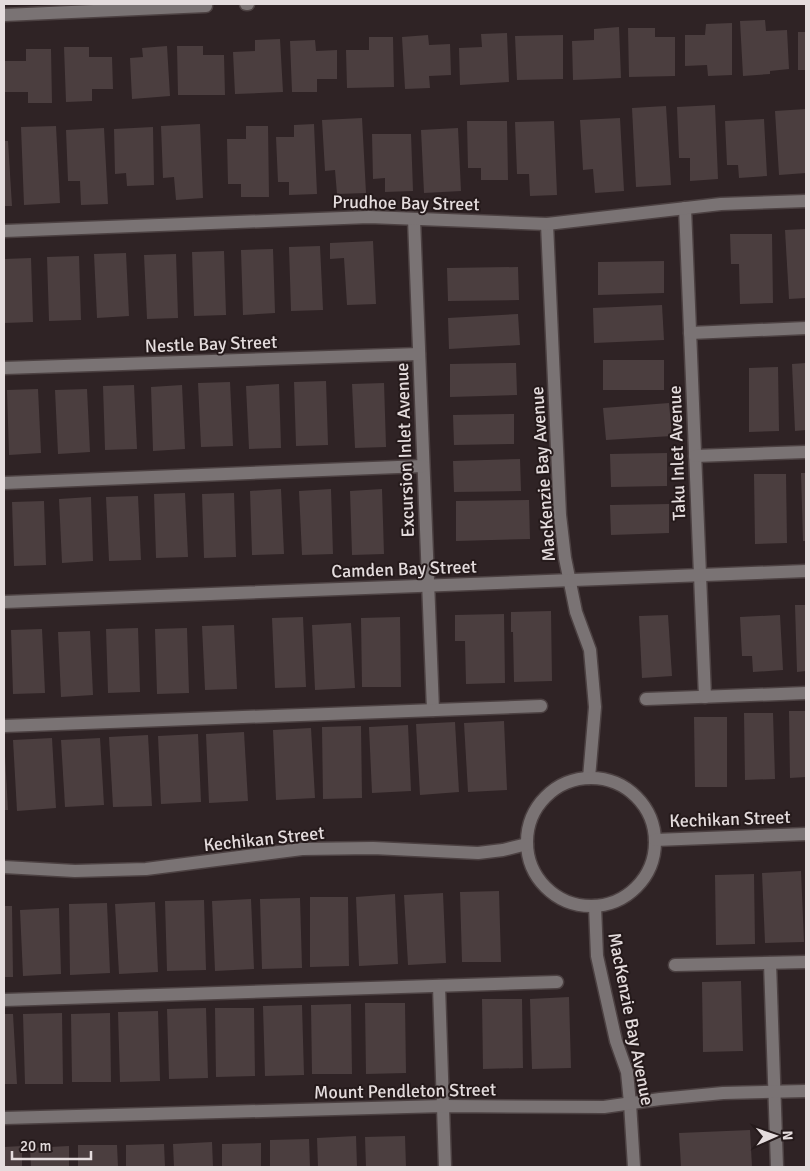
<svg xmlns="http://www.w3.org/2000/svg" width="810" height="1171" font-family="Signika,sans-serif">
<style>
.building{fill:#4b3e3f}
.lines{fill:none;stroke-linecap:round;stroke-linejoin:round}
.minor-casing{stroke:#4c4142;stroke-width:15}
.minor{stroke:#7a7374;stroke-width:12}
.labels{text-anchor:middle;stroke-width:4;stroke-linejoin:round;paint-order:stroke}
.street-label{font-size:18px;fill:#e4dcdd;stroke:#251a1b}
</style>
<rect width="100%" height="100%" fill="#2f2325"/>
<g class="building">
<polygon points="765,20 766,31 787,30 789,69 770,71 770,74 743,76 740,21"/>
<polygon points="732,23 732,75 708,76 707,65 685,66 685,35 705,35 706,24"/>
<polygon points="619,27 621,78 573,80 572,41 594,40 594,29"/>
<polygon points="628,28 655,28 655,37 675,37 675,76 629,77"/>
<rect x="798" y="32" width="8" height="38"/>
<polygon points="507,33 509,82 460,85 459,48 482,47 481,34"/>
<polygon points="428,35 429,45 450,44 451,75 429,76 430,88 405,89 402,37"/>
<polygon points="563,35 563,79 517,80 515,36"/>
<polygon points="369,37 393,37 394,87 347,88 346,50 369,50"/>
<polygon points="280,39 283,92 235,94 233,52 255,51 255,40"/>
<polygon points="315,40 316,51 337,50 337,79 317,79 317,92 292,92 290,41"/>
<polygon points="167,46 170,96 132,99 130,58 143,57 142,48"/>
<polygon points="177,46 203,46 203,55 224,55 225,95 178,95"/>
<polygon points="64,47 89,47 89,57 112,57 113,89 92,89 92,101 66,102"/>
<polygon points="26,49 51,49 52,103 28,103 28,92 5,92 5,61 26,61"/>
<polygon points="715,105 718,179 690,181 690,158 679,158 677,107"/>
<polygon points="666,106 671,185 636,187 632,108"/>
<polygon points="806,109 806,173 779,175 775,111"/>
<polygon points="362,118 366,193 337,194 335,170 325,171 322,120"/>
<polygon points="620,118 624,191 595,193 593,169 583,170 580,120"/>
<polygon points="764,119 767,176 739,178 738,165 727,165 725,121"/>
<polygon points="467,121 507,121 508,180 481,180 481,168 468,168"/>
<polygon points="554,121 557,195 530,196 529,174 517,174 515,122"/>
<polygon points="200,124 203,198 176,200 174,177 163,178 161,126"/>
<polygon points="314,124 317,194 289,195 289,182 278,182 276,137 294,137 294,125"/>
<polygon points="56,126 60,203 24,205 21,127"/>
<polygon points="246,126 268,126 269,197 241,197 241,184 228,184 227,139 246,139"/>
<polygon points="153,127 154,185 127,186 126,173 115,174 114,129"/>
<polygon points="104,128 108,204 81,205 80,181 68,181 66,130"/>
<polygon points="458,128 461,191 424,193 421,130"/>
<polygon points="372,134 411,134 413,191 385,192 385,178 373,179"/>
<polygon points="4,141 8,141 12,206 4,206"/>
<polygon points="806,229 806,298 789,299 785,230"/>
<polygon points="730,234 772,234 773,303 740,304 739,264 731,264"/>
<polygon points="373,241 376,304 347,305 344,258 330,259 330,243"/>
<polygon points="320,246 323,310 291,311 289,247"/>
<polygon points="273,249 275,313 243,315 241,250"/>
<polygon points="224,251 226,315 194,316 192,252"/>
<polygon points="126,253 129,316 97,318 94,254"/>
<polygon points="176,254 178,318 147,319 144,255"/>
<polygon points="79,256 81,320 49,321 47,257"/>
<polygon points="31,258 33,322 4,323 4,259"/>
<polygon points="664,261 664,293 598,295 598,262"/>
<polygon points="518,267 519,300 448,301 447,268"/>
<polygon points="662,305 664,340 594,343 593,308"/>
<polygon points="518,314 520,345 449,349 448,318"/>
<rect x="603" y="360" width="61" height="30"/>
<polygon points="516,363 517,395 450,397 450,364"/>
<polygon points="806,363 806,430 795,431 792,364"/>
<polygon points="778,367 779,431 749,432 749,368"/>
<polygon points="326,381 328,445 296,446 294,382"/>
<polygon points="230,382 233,446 201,447 198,383"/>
<polygon points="384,383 386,447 355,448 352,384"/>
<polygon points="279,384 281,448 249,449 246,386"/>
<polygon points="134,385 137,449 105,450 103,386"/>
<polygon points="182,385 185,449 153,451 151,387"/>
<polygon points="38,389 41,453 9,455 7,390"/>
<polygon points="87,389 90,452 58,454 55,390"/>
<polygon points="669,403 672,436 606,440 603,408"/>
<polygon points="514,414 514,444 454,445 453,415"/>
<polygon points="667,453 667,486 611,487 610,454"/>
<polygon points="520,459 521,491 454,492 453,461"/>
<polygon points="801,473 806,473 806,541 803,541"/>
<polygon points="754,474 786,474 787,543 755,544"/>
<polygon points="281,489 284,554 252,555 250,491"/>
<polygon points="331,489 333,554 302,555 299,491"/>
<polygon points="382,489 384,554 352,555 350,491"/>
<polygon points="185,493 188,557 156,558 154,494"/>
<polygon points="234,493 236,557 204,558 202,494"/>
<polygon points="138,496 141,560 109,561 106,497"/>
<polygon points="91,497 93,561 62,563 59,499"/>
<polygon points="529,500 530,539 456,541 456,501"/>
<polygon points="44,501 46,565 14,566 12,502"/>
<polygon points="669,504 669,533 611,535 610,505"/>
<polygon points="795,605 806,605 806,671 797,672"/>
<polygon points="551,611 552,681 514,682 513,632 511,632 511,612"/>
<polygon points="504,614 505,683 466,684 465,641 455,641 455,615"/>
<polygon points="668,615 672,676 642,678 639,616"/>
<polygon points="780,615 783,670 753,672 752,656 742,656 740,617"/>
<polygon points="303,617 306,687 275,688 272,618"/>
<polygon points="400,617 401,687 362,687 361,618"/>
<polygon points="351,623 355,688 315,690 312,625"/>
<polygon points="234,625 237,689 205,690 202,626"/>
<polygon points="138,628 140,692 108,693 106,629"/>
<polygon points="187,628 189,693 157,694 155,629"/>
<polygon points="42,629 45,693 13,694 11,630"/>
<polygon points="90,631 93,695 61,697 58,632"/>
<polygon points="789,711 806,711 806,777 790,778"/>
<polygon points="744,713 773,713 775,779 745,780"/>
<polygon points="694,717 727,717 727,787 695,787"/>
<polygon points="504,721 507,790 468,792 464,723"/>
<polygon points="455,722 459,792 420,795 416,724"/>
<polygon points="408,725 411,791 372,793 369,727"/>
<polygon points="361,726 362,798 323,799 322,727"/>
<polygon points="311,728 315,798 276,800 273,730"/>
<polygon points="244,732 248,801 209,803 206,734"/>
<polygon points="198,734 201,802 161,804 158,736"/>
<polygon points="148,735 152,806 113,807 109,737"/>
<polygon points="52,738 56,808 17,811 13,740"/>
<polygon points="100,738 104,805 65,807 61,740"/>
<polygon points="4,756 5,756 8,810 4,810"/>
<polygon points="801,871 804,942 765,943 762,873"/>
<polygon points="754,874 755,944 716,945 715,875"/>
<polygon points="499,891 501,962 462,962 460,892"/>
<polygon points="443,893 446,963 408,965 404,895"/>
<polygon points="395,894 398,964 359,966 356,897"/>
<polygon points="310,897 348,897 349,966 310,967"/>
<polygon points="300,898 302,968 262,969 260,899"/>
<polygon points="251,899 254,969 215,971 212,901"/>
<polygon points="204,900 206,970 167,971 165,901"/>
<polygon points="155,902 158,972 119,974 115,904"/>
<polygon points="107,903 110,973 70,975 69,904"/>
<polygon points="4,906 12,906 13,977 4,977"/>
<polygon points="59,908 61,974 23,976 20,910"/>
<polygon points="741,981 743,1051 703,1052 702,982"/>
<polygon points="569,997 571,1068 532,1069 530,999"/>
<polygon points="482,999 522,999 523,1068 483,1069"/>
<polygon points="365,1003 405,1003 406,1073 366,1074"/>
<polygon points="351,1004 352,1074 312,1074 311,1005"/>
<polygon points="302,1005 304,1075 265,1076 263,1006"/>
<polygon points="206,1008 208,1078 169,1079 167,1009"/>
<polygon points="215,1008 254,1008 255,1076 216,1077"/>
<polygon points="158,1011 160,1081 120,1082 118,1012"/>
<polygon points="62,1013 63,1084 25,1084 23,1014"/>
<polygon points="110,1013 111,1082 72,1082 71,1014"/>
<polygon points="4,1014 13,1014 17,1084 4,1084"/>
<polygon points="750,1130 752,1167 681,1167 679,1133"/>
<polygon points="356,1136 357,1167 318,1167 317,1138"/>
<polygon points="405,1136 406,1167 366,1167 365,1137"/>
<polygon points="309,1139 310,1167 270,1167 270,1140"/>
<polygon points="212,1142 213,1167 174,1167 173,1144"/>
<polygon points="261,1143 261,1167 222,1167 222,1144"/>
<polygon points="164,1144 165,1167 126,1167 126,1145"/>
<polygon points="78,1145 117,1145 118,1167 78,1167"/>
<polygon points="22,1146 22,1167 4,1167 4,1147"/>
<polygon points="69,1146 69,1167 31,1167 30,1148"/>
</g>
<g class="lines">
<g class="minor-casing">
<g id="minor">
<polyline points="246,4 248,4"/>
<polyline points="4,15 206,6"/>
<polyline points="685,208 705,697"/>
<polyline points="414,219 433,710"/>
<polyline points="547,224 560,515 565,558 576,612 590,650 595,707 589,778"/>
<polyline points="4,231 369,217 547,224 721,204 806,201"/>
<polyline points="690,333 806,328"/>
<polyline points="4,368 419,354"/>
<polyline points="695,456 806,452"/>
<polyline points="4,483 423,466"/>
<polyline points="4,602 806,571"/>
<polyline points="646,699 806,693"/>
<polyline points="4,726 541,706"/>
<circle cx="591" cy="842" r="64"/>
<polyline points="655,840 806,834"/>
<polyline points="4,867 75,871 146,869 302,849 373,848 478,853 503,850 527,844"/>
<polyline points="595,906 597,956 616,1041 627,1072 630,1103 634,1167"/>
<polyline points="770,963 777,1167"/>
<polyline points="675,965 806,962"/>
<polyline points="439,986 445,1167"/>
<polyline points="4,1000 557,982"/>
<polyline points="4,1118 443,1106 604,1107 660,1099 723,1093 806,1091"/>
</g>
</g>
<use href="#minor" class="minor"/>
</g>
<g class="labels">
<g class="street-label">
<text transform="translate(406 203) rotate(1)" y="6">Prudhoe Bay Street</text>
<text transform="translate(211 344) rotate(-2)" y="6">Nestle Bay Street</text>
<text transform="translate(405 450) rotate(-92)" y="6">Excursion Inlet Avenue</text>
<text transform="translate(677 453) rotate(-92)" y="6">Taku Inlet Avenue</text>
<text transform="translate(543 474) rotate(-94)" y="6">MacKenzie Bay Avenue</text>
<text transform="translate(404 569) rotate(-2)" y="6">Camden Bay Street</text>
<text transform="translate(730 819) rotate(-2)" y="6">Kechikan Street</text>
<text transform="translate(264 839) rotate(-6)" y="6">Kechikan Street</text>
<text transform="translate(631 1019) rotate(79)" y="6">MacKenzie Bay Avenue</text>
<text transform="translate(405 1091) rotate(-1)" y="6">Mount Pendleton Street</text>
</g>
</g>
<rect width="810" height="1171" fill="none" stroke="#e4dcdd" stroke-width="10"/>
<g transform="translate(775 1136) rotate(88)" stroke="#251a1b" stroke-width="4" paint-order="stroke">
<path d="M0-4L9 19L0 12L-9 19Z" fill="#e4dcdd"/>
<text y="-8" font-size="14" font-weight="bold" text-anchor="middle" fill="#e4dcdd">N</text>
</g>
<path d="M12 1151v8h79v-8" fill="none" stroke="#e4dcdd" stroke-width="2.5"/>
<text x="20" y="1151" font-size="15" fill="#e4dcdd" stroke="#251a1b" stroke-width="4" paint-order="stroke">20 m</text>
</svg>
